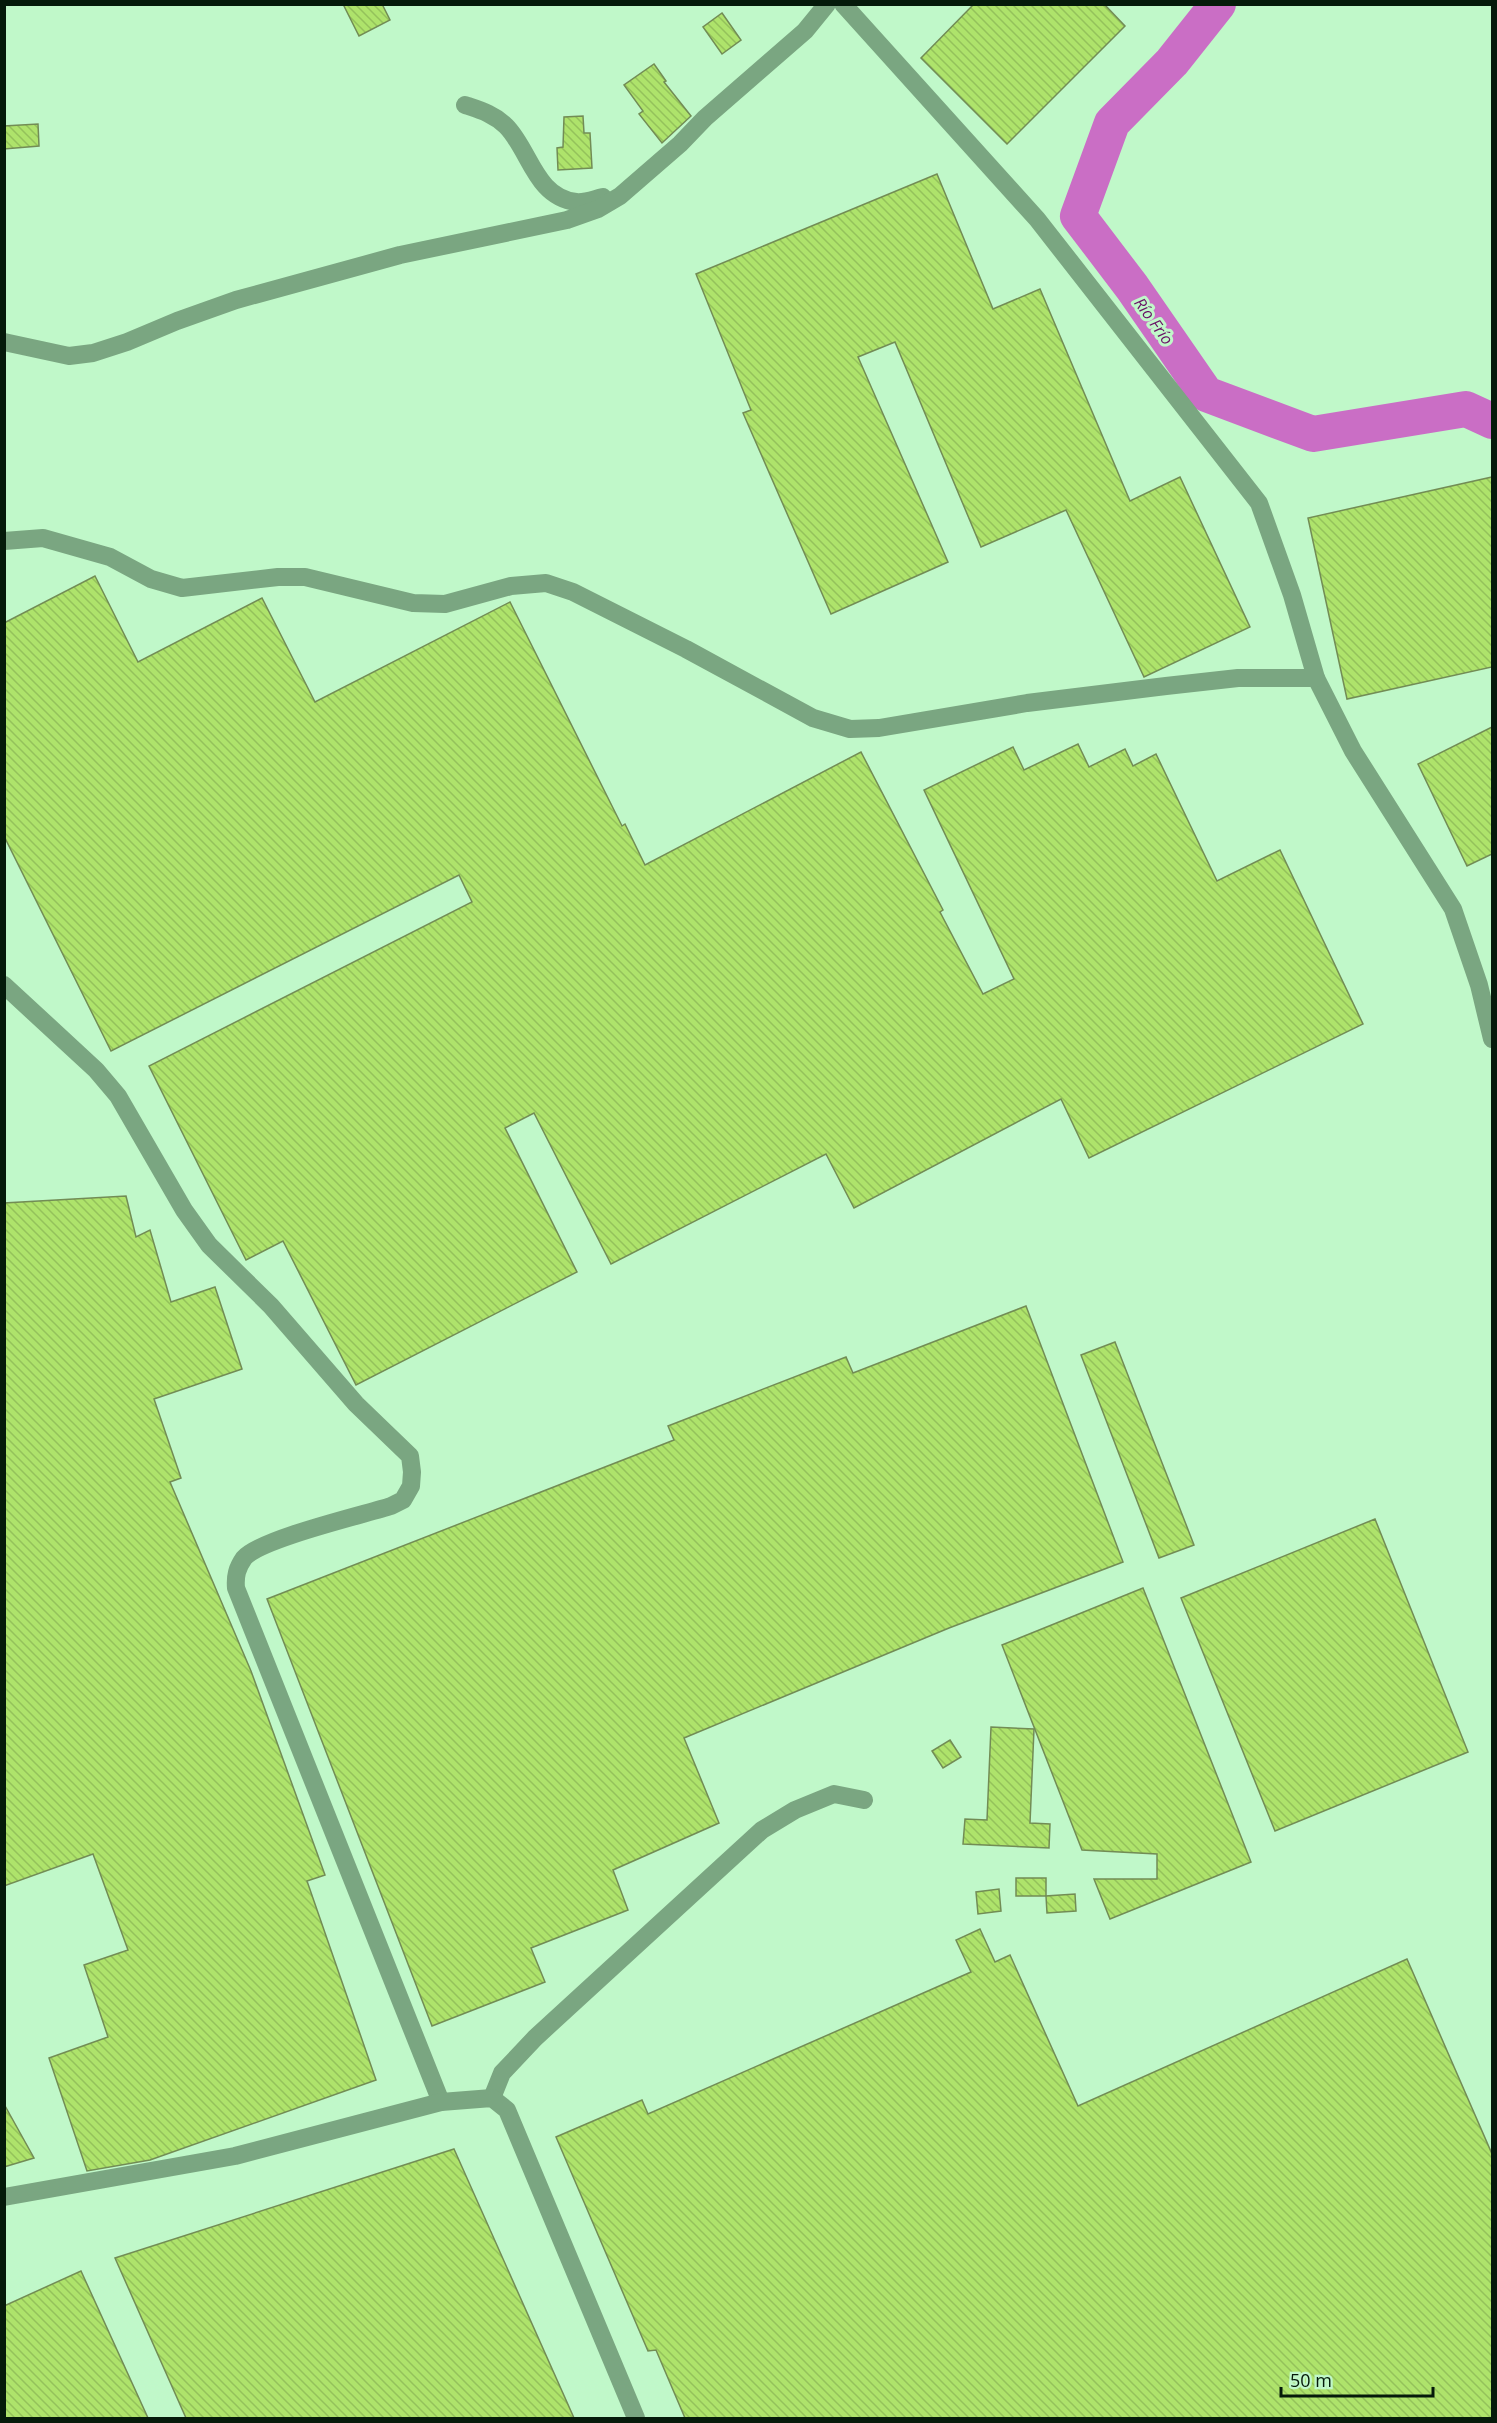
<svg xmlns="http://www.w3.org/2000/svg" width="1497" height="2423" font-family="'Open Sans',sans-serif">
<style>
.lines{fill:none;stroke-linecap:round;stroke-linejoin:round}
.river{stroke:#ca6ec5;stroke-width:36}
.building{fill:url(#building-back-hatch);stroke:#728c55;stroke-width:1.5}
.minor{stroke:#7aa681;stroke-width:18}
.labels{text-anchor:middle;stroke-width:6;stroke-linejoin:round;paint-order:stroke}
.water-label{font-size:16px;font-style:italic;fill:#681165;stroke:#c0f8c9}
</style>
<defs>
<pattern id="building-back-hatch" width="6" height="6" patternUnits="userSpaceOnUse" patternTransform="scale(1.5)"><rect width="6" height="6" fill="#aee36b"/><path d="M-1 5l2 2M0 0l6 6M5-1l2 2" fill="none" stroke="#94c25b"/></pattern>
</defs>
<rect width="100%" height="100%" fill="#c0f8c9"/>
<g class="lines">
<polyline class="river" points="1218,4 1172,62 1112,123 1078,216 1132,287 1206,394 1313,434 1466,409 1492,421"/>
</g>
<g class="building">
<polygon points="343,4 382,4 390,20 359,36"/>
<polygon points="974,4 1104,4 1125,26 1007,144 921,58"/>
<polygon points="722,13 741,40 722,54 703,27"/>
<polygon points="654,64 666,81 664,82 691,116 662,143 639,114 643,111 624,85"/>
<polygon points="583,116 584,133 590,133 592,168 558,170 557,148 563,147 564,117"/>
<polygon points="38,124 39,146 4,149 4,126"/>
<polygon points="937,174 993,309 1040,289 1130,501 1180,477 1250,627 1144,677 1066,510 981,547 895,342 858,357 948,562 831,614 743,413 751,410 696,274"/>
<polygon points="1492,477 1492,667 1347,699 1308,518"/>
<polygon points="95,576 138,662 262,598 315,702 510,602 622,826 625,824 645,865 861,752 943,910 940,912 983,994 1014,979 924,790 1013,747 1024,770 1078,744 1089,767 1125,749 1133,766 1156,754 1217,881 1280,850 1363,1024 1089,1158 1061,1099 854,1208 826,1154 611,1264 534,1113 505,1128 577,1272 356,1385 283,1241 246,1260 149,1066 472,902 459,875 111,1051 4,836 4,623"/>
<polygon points="1492,727 1492,854 1467,866 1418,764"/>
<polygon points="126,1196 136,1237 150,1230 171,1302 215,1287 242,1369 154,1399 181,1478 170,1482 251,1671 325,1875 307,1881 376,2080 150,2160 87,2171 49,2058 108,2037 84,1965 128,1950 93,1854 4,1886 4,1203"/>
<polygon points="1026,1306 1123,1562 949,1628 684,1738 719,1823 613,1870 628,1910 531,1948 545,1982 432,2026 267,1599 674,1440 668,1426 846,1357 853,1373"/>
<polygon points="1115,1342 1194,1545 1159,1558 1081,1355"/>
<polygon points="1375,1519 1468,1752 1275,1831 1181,1598"/>
<polygon points="1143,1588 1251,1862 1110,1919 1094,1879 1157,1879 1157,1854 1082,1850 1002,1645"/>
<polygon points="991,1727 1034,1729 1030,1823 1050,1824 1049,1848 963,1844 965,1819 987,1820"/>
<polygon points="950,1740 961,1757 943,1768 932,1751"/>
<rect x="1016" y="1878" width="30" height="18"/>
<polygon points="999,1889 1001,1911 978,1914 976,1892"/>
<polygon points="1075,1894 1076,1911 1047,1913 1046,1896"/>
<polygon points="980,1929 995,1962 1010,1955 1078,2106 1407,1959 1492,2154 1492,2418 685,2418 656,2350 648,2351 556,2137 642,2100 648,2114 971,1972 956,1940"/>
<polygon points="4,2104 34,2158 4,2167"/>
<polygon points="454,2149 574,2418 186,2418 115,2258"/>
<polygon points="81,2271 148,2418 4,2418 4,2306"/>
</g>
<g class="lines">
<g class="minor">
<polyline points="843,4 1037,219 1259,503 1292,595 1316,678 1353,751 1453,909 1479,985 1492,1039"/>
<path d="M 465,105 C 480,110 494,114 506,126 C 530,150 535,197 576,202 C 585,203 594,199 603,197"/>
<polyline points="4,342 69,356 93,353 127,342 177,321 236,300 400,255 567,220 598,209 620,196 680,144 705,118 805,31 827,4"/>
<polyline points="4,541 43,538 110,557 151,579 182,588 278,577 305,577 413,603 445,604 511,586 546,583 573,592 686,649 813,718 850,729 879,728 1027,703 1166,686 1238,678 1316,678"/>
<path d="M 4,985 L 96,1070 L 118,1096 L 184,1210 L 209,1245 L 271,1306 L 356,1404 L 410,1456 L 412,1472 L 411,1486 L 403,1500 L 391,1506 C 362,1515 260,1539 244,1558 C 237,1568 235,1576 236,1588 L 441,2102"/>
<polyline points="492,2098 502,2073 535,2038 762,1830 795,1810 834,1794 864,1800"/>
<polyline points="4,2197 235,2156 441,2102 492,2098 507,2110 636,2418"/>
</g>
</g>
<g class="labels">
<g class="water-label">
<text transform="translate(1154 321) rotate(54)" y="6">Río Frío</text>
</g>
</g>
<rect width="1497" height="2423" fill="none" stroke="#051a0a" stroke-width="12"/>
<path d="M1281 2387v9h152v-9" fill="none" stroke="#051a0a" stroke-width="3"/>
<text x="1290" y="2387" font-size="18" fill="#051a0a" stroke="#c0f8c9" stroke-width="4.5" paint-order="stroke">50 m</text>
</svg>
